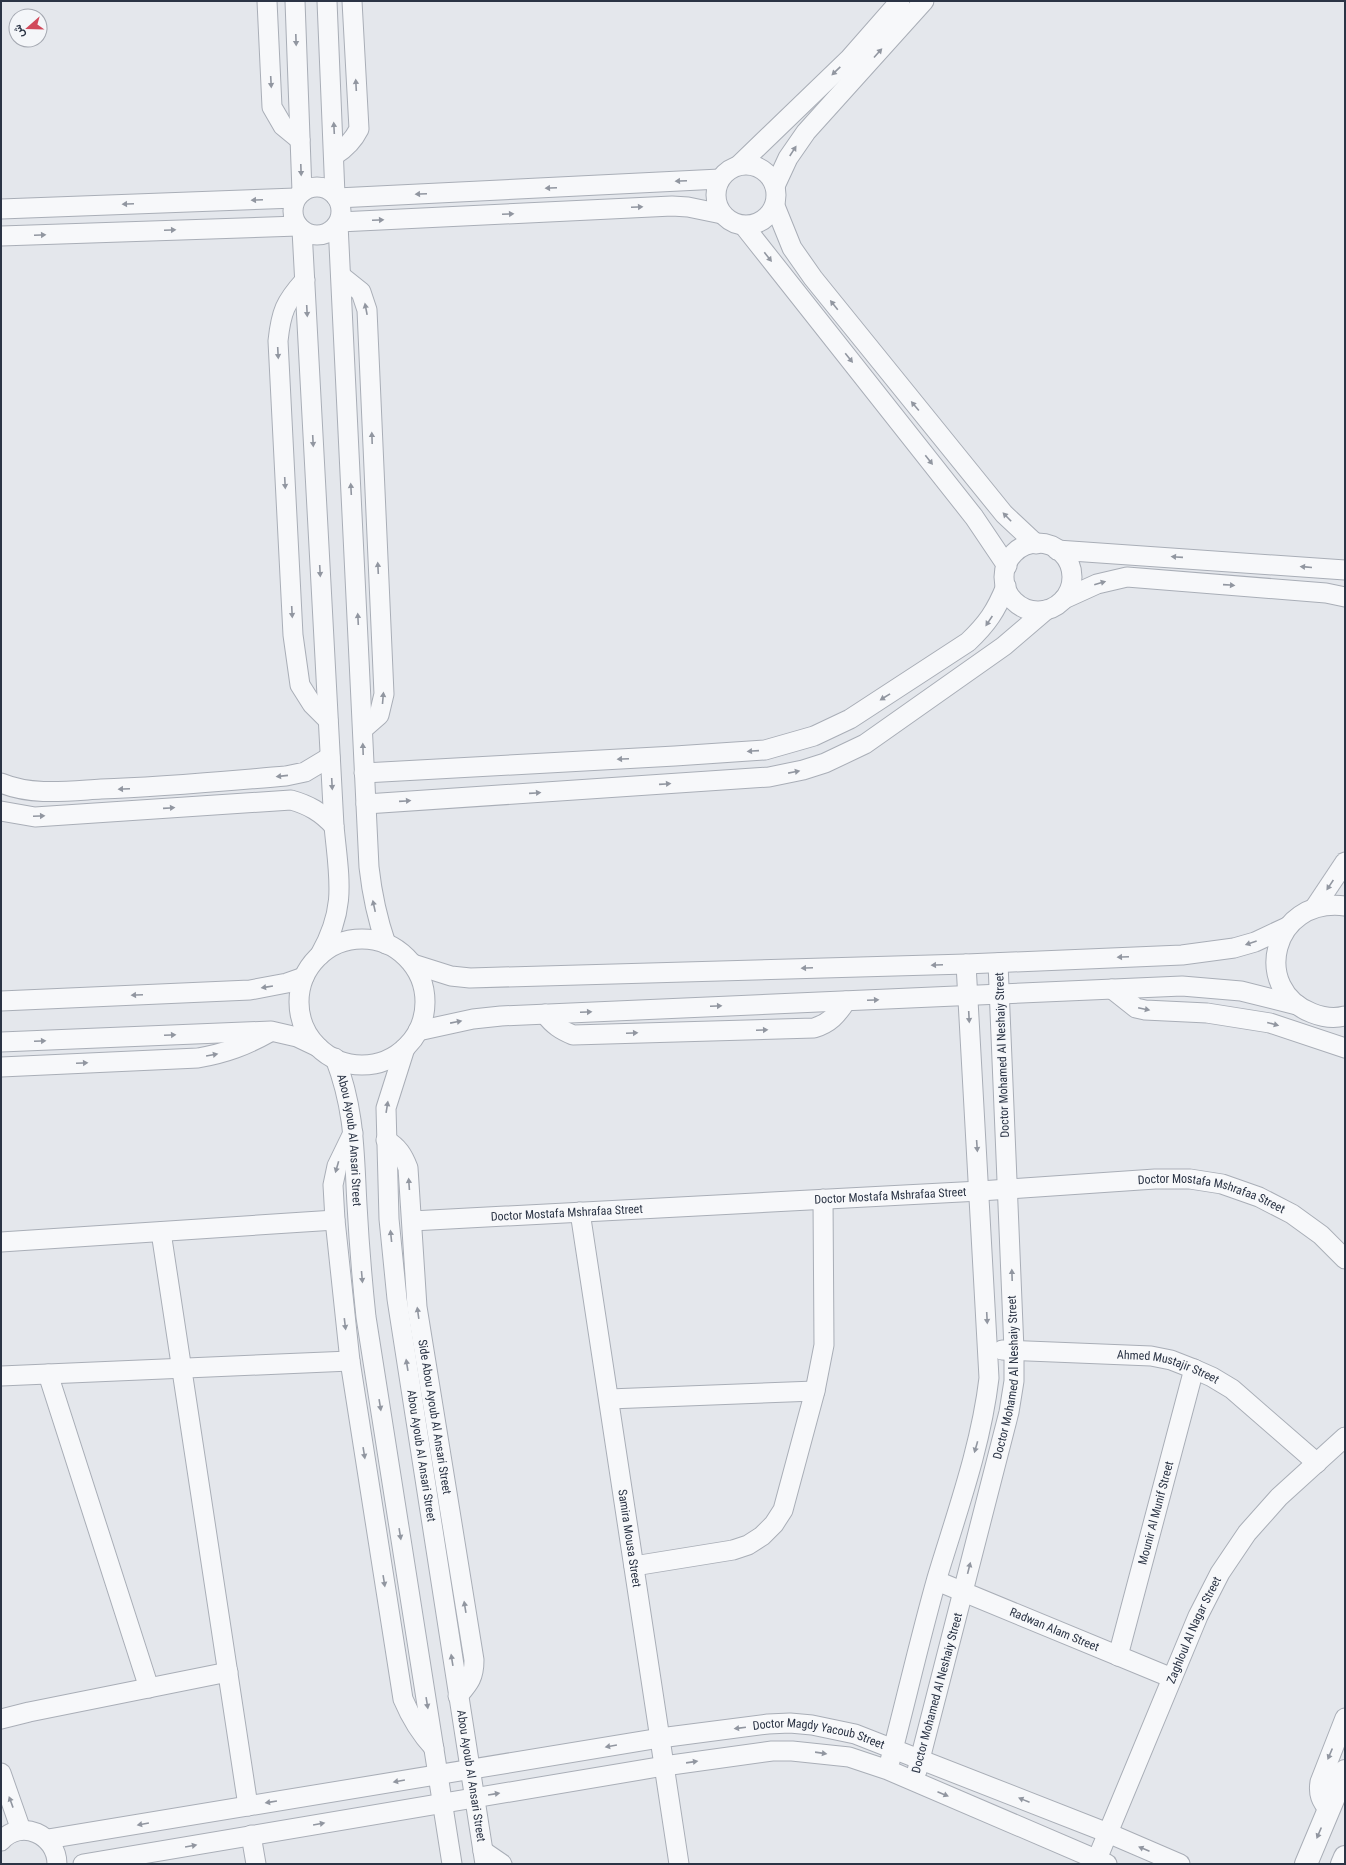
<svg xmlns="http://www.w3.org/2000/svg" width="1346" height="1865" font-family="'Roboto Condensed',Vazirmatn,sans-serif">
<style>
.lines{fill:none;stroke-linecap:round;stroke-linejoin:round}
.minor-casing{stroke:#a9aeb7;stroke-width:21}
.tertiary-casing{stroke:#a9aeb7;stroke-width:24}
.minor{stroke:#f7f8fa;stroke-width:19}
.tertiary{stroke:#f7f8fa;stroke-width:22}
.oneway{fill:#9196a0}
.labels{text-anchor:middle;stroke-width:3;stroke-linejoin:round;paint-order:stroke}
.street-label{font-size:12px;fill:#2b3445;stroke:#f4f6f9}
</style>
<rect width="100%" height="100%" fill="#e4e7ec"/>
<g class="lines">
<g class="minor-casing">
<g id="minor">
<polyline points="267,1 272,107 283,126 300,140"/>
<polyline points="295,1 302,192"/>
<polyline points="327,1 335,195"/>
<path d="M 335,155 C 346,148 353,141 359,129 L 352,1"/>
<circle cx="746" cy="195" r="30"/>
<polyline points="739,165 850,58 900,1"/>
<polyline points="775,186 788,158 806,132 924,1"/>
<circle cx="317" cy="211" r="24"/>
<polyline points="337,198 720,179"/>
<polyline points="775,206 792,248 813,278 1004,514 1036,544"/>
<polyline points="1,209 296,198"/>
<polyline points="339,222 672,206 688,207 722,214"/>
<path d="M 338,224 L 369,867 C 372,894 377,918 386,944"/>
<polyline points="744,226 974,517 1007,566"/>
<path d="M 302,230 L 334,826 C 339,879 347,907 320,955"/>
<polyline points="1,236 298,226"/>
<polyline points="341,276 361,292 367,310 384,694 379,715 363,729"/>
<path d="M 305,280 C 285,302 281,312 278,341 L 293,635 L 300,685 L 312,704 L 328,720"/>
<circle cx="1038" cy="577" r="34"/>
<polyline points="1057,550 1345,570"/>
<polyline points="1064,599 1097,584 1127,577 1326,593 1345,597"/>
<path d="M 364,773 L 675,756 L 765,750 L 814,736 L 850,719 L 968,642 C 987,624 996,611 1006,586"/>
<path d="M 1,783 C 32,796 68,791 101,789 C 163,787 225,781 286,776 L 305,772 L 330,757"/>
<polyline points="366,804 769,777 803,770 825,763 865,744 1004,646 1046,610"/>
<path d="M 1,811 L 35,817 L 291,800 C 309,805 321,812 334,826"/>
<path d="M 1345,906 C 1271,897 1251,990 1312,1013 C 1322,1017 1334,1019 1345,1016"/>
<polyline points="1315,907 1345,862"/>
<circle cx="362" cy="1002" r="63"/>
<polyline points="413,964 451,976 470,978 966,964 1182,955 1234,948 1255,942 1287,927"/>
<polyline points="1112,989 1136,1008 1145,1010 1207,1013 1270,1023 1345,1048"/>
<polyline points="1,1001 250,990 287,983 304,977"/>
<path d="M 545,1014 C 553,1025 561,1030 573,1035 L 814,1028 C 830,1023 837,1015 846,1001"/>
<polyline points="418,1031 473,1019 501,1016 1182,986 1241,991 1297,1005"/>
<polyline points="1,1042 271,1031 297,1037 318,1047"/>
<path id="s1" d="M 405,1048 L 386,1108 L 389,1219 L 397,1299 L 485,1864"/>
<path id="s2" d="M 335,1058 C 355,1110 354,1151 357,1205 C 359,1242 362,1279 366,1317 L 452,1864"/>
<path d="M 1,1067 L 198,1058 C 226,1053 245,1046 270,1032"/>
<path d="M 353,1133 L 337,1166 L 333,1185 L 335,1220 L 350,1361 L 403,1699 C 411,1718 420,1733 434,1748"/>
<path id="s3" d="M 386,1140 C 398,1147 403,1155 408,1168 L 417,1307 L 474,1660 C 474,1678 469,1683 458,1696"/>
<path id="s4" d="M 580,1212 L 679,1864"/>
<path id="s5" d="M 412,1221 L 980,1191 L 1155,1179 L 1190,1179 L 1222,1184 L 1259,1197 L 1292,1214 L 1321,1235 L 1345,1259"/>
<polyline points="161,1232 248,1806"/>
<polyline points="1,1242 335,1220"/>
<path id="s6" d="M 1002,1350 L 1151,1356 L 1171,1360 L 1194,1369 L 1212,1377 L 1232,1389 L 1317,1463"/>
<polyline points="48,1374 149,1688"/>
<polyline points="1,1376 350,1361"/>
<polyline points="609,1399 815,1391"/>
<polyline points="634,1566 733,1550 748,1545 762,1536 774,1524 783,1510 815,1391 824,1345 823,1199"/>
<path id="s7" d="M 937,1581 L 1172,1678"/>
<path id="s8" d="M 1118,1656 L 1194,1369"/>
<polyline points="1,1719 29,1712 228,1672"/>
<path d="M 890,1761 C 906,1700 920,1638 937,1578 C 957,1512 981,1446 989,1378 L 966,964"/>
<path id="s9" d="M 917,1771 L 1009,1412 L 1014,1381 L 1014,1350 L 998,963"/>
<polyline points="1,1773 21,1830"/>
<path d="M 1329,1810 C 1321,1801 1318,1794 1320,1782 L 1345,1718"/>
<polyline points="251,1835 256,1864"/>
<path id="s10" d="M 48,1839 L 660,1738 L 768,1724 L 790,1723 L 812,1725 L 855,1734 L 1108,1833 L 1180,1864"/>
<path d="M 1,1841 C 21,1818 57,1835 57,1864"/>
<polyline points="483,1851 502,1864"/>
<polyline points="83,1864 664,1766 772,1751 792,1751 849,1757 888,1770 1107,1864"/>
<path id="s11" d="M 1095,1864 L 1198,1616 L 1220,1573 L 1247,1533 L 1279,1497 L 1345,1437"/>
</g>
</g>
<g class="tertiary-casing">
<g id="tertiary">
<polyline points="1306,1864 1345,1771"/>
<polyline points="1342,1864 1345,1857"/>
</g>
</g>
<use href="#minor" class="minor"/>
<use href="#tertiary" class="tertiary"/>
</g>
<defs><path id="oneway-solid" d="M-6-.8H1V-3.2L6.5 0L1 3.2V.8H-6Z"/></defs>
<g class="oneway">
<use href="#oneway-solid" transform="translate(296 40) rotate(88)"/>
<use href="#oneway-solid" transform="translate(878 53) rotate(-48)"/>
<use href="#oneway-solid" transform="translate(836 71) rotate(136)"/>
<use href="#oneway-solid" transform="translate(271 82) rotate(87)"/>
<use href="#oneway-solid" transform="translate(356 85) rotate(-93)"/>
<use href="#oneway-solid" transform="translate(334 128) rotate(-93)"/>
<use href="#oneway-solid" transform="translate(793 151) rotate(-57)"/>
<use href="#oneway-solid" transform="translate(301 170) rotate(88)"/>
<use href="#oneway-solid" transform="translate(681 181) rotate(177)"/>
<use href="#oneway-solid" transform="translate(551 188) rotate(177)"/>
<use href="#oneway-solid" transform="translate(421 194) rotate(177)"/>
<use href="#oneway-solid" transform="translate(257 200) rotate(178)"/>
<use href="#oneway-solid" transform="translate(128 204) rotate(178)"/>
<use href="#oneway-solid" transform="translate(637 207) rotate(-3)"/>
<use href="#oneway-solid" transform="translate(508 214) rotate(-3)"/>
<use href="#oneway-solid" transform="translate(378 220) rotate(-3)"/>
<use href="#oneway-solid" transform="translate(170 230) rotate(-2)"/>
<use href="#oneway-solid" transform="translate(40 235) rotate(-2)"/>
<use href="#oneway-solid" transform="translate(768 257) rotate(52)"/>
<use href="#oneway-solid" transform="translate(834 305) rotate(-129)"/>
<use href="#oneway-solid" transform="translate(366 309) rotate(-101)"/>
<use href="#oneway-solid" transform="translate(307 311) rotate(87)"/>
<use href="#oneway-solid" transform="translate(278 353) rotate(87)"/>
<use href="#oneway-solid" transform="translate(849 358) rotate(51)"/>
<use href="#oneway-solid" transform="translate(915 406) rotate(-130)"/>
<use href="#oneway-solid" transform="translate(372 438) rotate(-92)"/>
<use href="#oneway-solid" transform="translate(313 441) rotate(87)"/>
<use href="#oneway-solid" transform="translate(929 460) rotate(52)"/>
<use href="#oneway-solid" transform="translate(285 483) rotate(87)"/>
<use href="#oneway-solid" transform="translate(351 489) rotate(-93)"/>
<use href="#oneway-solid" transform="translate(1007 517) rotate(-134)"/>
<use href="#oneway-solid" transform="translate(1177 557) rotate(-176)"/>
<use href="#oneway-solid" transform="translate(1306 567) rotate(-175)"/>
<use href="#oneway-solid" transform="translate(378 568) rotate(-93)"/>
<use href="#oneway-solid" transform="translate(320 571) rotate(87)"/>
<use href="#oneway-solid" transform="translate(1100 583) rotate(-16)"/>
<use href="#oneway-solid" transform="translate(1229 585) rotate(4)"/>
<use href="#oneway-solid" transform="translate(292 612) rotate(87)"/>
<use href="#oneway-solid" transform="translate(358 619) rotate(-93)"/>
<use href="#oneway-solid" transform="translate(989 621) rotate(124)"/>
<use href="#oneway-solid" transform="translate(885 697) rotate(148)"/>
<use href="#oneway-solid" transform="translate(383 698) rotate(-85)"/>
<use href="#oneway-solid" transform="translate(363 749) rotate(-92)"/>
<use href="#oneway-solid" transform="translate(753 751) rotate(176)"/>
<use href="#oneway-solid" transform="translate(623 759) rotate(177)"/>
<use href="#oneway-solid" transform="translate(794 772) rotate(-11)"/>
<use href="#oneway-solid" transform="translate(282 776) rotate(174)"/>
<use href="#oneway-solid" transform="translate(332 784) rotate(87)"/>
<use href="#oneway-solid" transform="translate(665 784) rotate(-4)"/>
<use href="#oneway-solid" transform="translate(124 789) rotate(178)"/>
<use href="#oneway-solid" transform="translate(535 793) rotate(-4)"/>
<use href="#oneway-solid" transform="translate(405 801) rotate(-4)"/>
<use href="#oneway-solid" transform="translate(169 808) rotate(-4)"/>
<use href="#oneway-solid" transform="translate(39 816) rotate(-2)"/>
<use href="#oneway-solid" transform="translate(1330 885) rotate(124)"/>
<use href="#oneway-solid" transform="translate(374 906) rotate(-102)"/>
<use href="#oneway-solid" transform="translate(1251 943) rotate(161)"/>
<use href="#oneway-solid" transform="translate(1123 957) rotate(178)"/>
<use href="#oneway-solid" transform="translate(937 965) rotate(178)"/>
<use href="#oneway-solid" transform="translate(807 968) rotate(178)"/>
<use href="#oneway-solid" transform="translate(267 987) rotate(171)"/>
<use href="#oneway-solid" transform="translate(137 995) rotate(177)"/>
<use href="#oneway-solid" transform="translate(873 1000) rotate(-3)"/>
<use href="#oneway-solid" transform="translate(716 1006) rotate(-2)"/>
<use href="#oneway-solid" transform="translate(1144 1009) rotate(12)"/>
<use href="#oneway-solid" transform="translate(586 1012) rotate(-2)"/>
<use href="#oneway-solid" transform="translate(969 1017) rotate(87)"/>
<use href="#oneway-solid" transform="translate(456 1022) rotate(-11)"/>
<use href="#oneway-solid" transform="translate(1273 1024) rotate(15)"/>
<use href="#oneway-solid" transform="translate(762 1030) rotate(-2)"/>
<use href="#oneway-solid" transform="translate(632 1033) rotate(-2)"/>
<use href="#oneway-solid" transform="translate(170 1035) rotate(-3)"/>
<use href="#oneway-solid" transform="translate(40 1041) rotate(-3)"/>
<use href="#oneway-solid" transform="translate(212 1055) rotate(-10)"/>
<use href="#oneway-solid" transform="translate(82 1063) rotate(-3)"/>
<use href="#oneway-solid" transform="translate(387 1107) rotate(-81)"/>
<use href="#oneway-solid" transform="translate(977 1146) rotate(86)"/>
<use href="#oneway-solid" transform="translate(337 1167) rotate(106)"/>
<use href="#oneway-solid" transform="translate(409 1184) rotate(-94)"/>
<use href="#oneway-solid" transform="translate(391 1236) rotate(-96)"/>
<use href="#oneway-solid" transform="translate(1012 1275) rotate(-92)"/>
<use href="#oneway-solid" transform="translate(362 1277) rotate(85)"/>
<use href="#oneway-solid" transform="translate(418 1313) rotate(-98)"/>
<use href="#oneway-solid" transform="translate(987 1318) rotate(87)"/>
<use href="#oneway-solid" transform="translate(345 1324) rotate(83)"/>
<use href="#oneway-solid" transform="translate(407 1365) rotate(-99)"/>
<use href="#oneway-solid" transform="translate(380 1405) rotate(81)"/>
<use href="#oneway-solid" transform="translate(976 1447) rotate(106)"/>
<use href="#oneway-solid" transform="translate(364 1453) rotate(81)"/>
<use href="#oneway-solid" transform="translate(400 1534) rotate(81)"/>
<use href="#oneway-solid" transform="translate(969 1568) rotate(-76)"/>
<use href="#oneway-solid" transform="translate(384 1581) rotate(81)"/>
<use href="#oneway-solid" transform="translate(465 1607) rotate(-99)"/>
<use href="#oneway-solid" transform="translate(452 1660) rotate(-99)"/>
<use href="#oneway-solid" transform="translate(427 1703) rotate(81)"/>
<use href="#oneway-solid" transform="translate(740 1728) rotate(173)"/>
<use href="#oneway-solid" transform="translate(611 1746) rotate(170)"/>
<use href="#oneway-solid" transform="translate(821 1753) rotate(8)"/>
<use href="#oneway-solid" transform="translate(1330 1754) rotate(113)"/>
<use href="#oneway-solid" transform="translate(692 1762) rotate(-8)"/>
<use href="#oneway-solid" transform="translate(399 1781) rotate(170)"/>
<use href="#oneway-solid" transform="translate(494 1794) rotate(-9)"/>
<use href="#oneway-solid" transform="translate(943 1794) rotate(23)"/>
<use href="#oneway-solid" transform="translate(1024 1800) rotate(-158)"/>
<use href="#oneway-solid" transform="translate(11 1802) rotate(-110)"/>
<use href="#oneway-solid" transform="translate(271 1802) rotate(171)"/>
<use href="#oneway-solid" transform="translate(143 1824) rotate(170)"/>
<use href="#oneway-solid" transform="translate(319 1824) rotate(-10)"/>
<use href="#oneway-solid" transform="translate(1319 1833) rotate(113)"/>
<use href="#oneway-solid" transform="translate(191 1846) rotate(-10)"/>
<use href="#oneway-solid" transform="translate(1144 1849) rotate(-157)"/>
</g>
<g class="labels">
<g class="street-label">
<text transform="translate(1002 1055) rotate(-92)" y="4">Doctor Mohamed Al Neshaiy Street</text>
<text dy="4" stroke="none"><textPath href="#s2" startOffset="84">Abou Ayoub Al Ansari Street</textPath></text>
<text dy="4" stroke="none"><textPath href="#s5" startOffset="479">Doctor Mostafa Mshrafaa Street</textPath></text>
<text dy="4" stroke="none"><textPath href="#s5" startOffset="803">Doctor Mostafa Mshrafaa Street</textPath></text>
<text dy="4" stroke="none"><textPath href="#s5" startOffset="155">Doctor Mostafa Mshrafaa Street</textPath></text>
<text dy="4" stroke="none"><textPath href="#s6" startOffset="168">Ahmed Mustajir Street</textPath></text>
<text dy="4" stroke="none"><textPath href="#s9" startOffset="405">Doctor Mohamed Al Neshaiy Street</textPath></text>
<text dy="4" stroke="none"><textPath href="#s3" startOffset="287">Side Abou Ayoub Al Ansari Street</textPath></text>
<text dy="4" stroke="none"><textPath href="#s1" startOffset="413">Abou Ayoub Al Ansari Street</textPath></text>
<text dy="4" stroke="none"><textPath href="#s8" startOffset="148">Mounir Al Munif Street</textPath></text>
<text dy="4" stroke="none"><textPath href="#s4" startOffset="330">Samira Mousa Street</textPath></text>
<text dy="4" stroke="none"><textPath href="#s7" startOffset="127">Radwan Alam Street</textPath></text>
<text dy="4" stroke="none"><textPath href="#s11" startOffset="254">Zaghloul Al Nagar Street</textPath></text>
<text transform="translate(937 1693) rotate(-75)" y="4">Doctor Mohamed Al Neshaiy Street</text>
<text dy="4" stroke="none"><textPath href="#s10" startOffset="781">Doctor Magdy Yacoub Street</textPath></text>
<text dy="4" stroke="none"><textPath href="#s1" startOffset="737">Abou Ayoub Al Ansari Street</textPath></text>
</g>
</g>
<rect width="1346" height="1865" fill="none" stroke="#2b3445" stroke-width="4"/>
<g transform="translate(28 28) rotate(250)"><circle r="19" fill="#f4f6f9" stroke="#a4a8b1"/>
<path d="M0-3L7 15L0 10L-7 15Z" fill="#d1495b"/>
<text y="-6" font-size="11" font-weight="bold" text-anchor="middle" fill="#2b3445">ش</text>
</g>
</svg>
